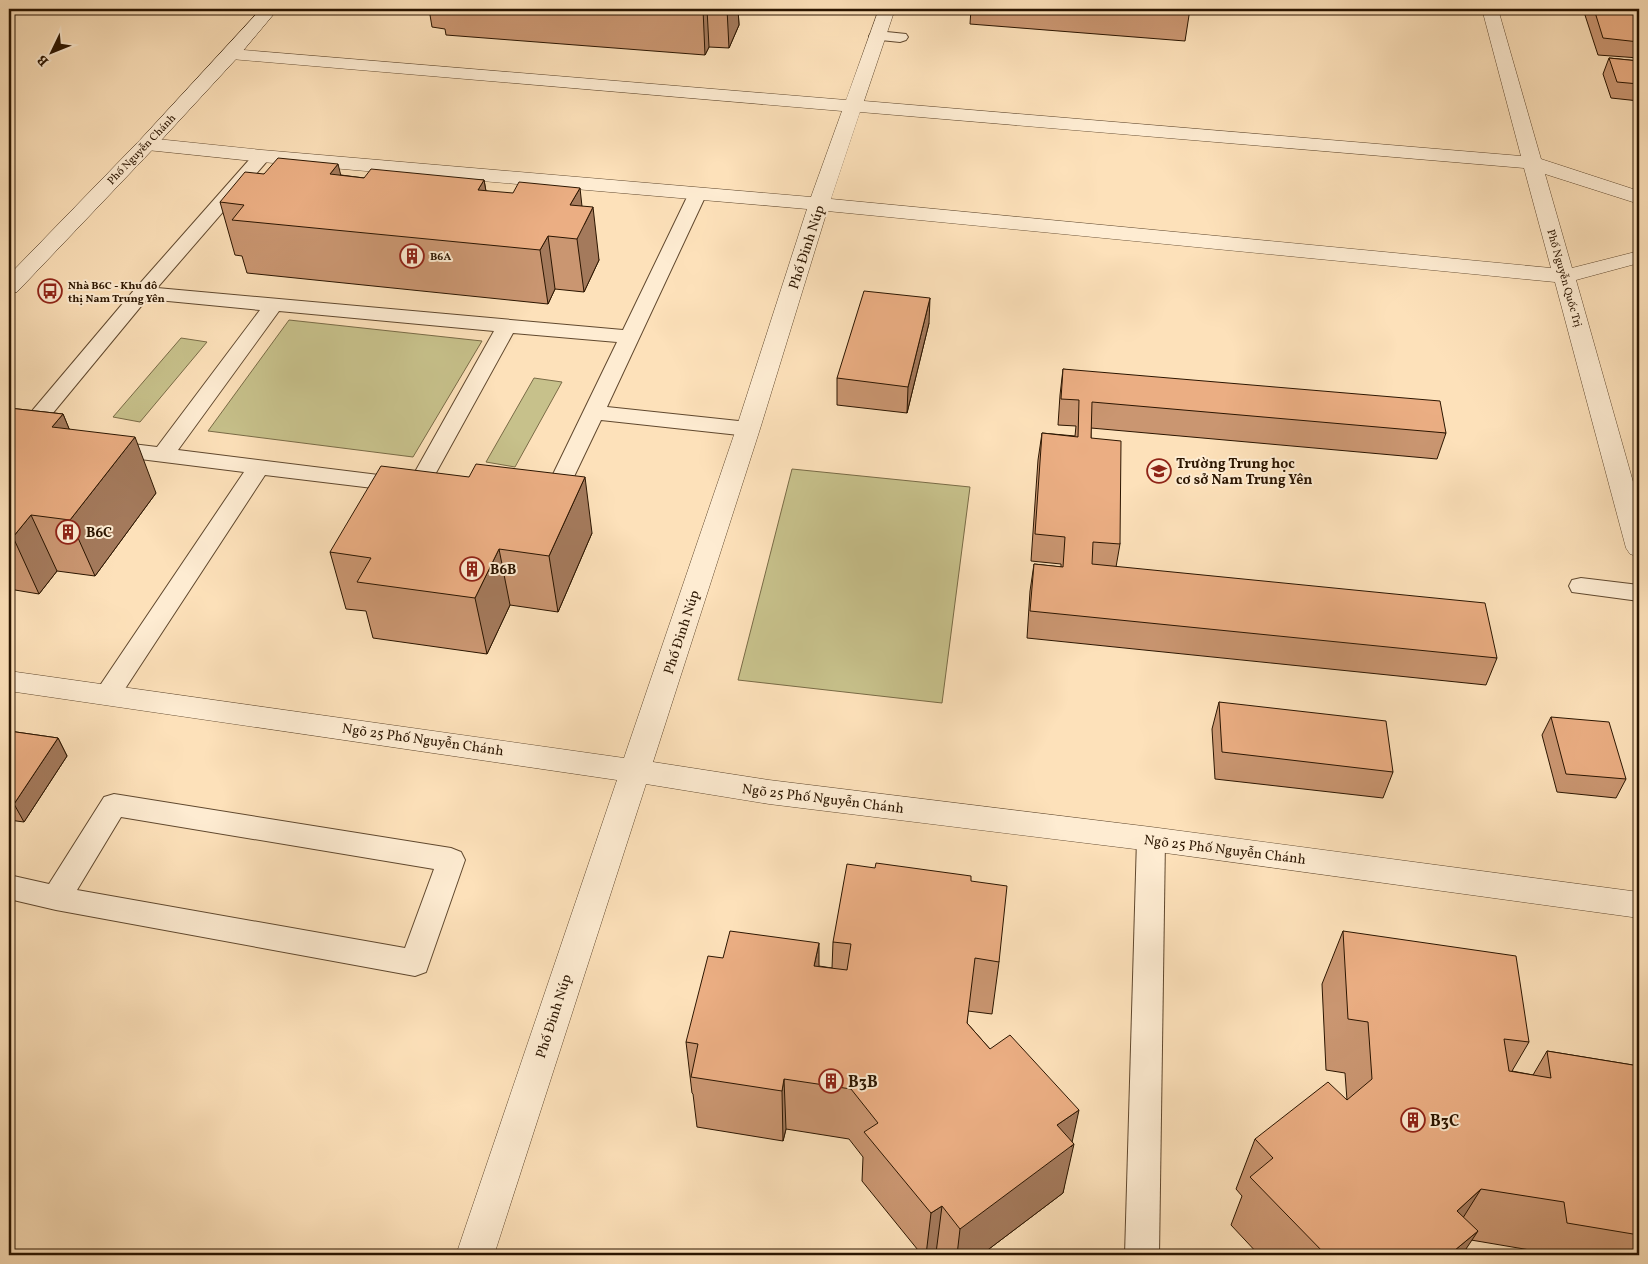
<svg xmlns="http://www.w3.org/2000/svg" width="1648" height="1264" font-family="Vollkorn,serif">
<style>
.green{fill:#c7c18b;stroke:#796b46}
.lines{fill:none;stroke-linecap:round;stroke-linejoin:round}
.lane-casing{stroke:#60482e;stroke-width:2}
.street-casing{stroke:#60482e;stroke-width:1}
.secondary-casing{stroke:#2b1500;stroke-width:1}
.lane{fill:#feecd2;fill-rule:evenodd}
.street{fill:#feecd2;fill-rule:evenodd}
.secondary{fill:#feecd2;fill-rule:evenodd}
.wall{fill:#ca9671;stroke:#2b1500}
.shaded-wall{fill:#a47a5c;stroke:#2b1500}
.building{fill:#ebae83;stroke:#2b1500}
.labels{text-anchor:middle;stroke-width:4;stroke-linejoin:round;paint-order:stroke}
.far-street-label{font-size:11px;fill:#2b1500;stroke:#feecd2}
.far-poi-label{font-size:11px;font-weight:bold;fill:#2b1500;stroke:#feecd2;text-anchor:start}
.street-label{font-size:14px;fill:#2b1500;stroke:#feecd2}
.poi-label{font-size:14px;font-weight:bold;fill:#2b1500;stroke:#feecd2;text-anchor:start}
.near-poi-label{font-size:16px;font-weight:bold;fill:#2b1500;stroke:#feecd2;text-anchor:start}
</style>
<rect width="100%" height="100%" fill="#fde1ba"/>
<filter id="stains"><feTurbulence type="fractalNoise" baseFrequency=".004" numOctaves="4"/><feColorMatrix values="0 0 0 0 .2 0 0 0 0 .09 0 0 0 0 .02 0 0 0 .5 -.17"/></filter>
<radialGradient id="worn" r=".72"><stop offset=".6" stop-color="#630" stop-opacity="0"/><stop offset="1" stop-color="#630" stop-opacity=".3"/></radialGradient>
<g class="green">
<polygon points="289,320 482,341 413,457 208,431"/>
<polygon points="181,338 207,342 140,422 113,417"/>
<polygon points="534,378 562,382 515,467 486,462"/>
<polygon points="792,469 970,487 942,703 738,680"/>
</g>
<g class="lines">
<g class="lane-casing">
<g id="lane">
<polygon points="877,31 906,34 908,37 906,40 900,42 871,39 869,36 871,33"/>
<path d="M 262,151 L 268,152 L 271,156 L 268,160 L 157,288 L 623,330 L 688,195 L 691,191 L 697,190 L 703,191 L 706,195 L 607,407 L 748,422 L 756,424 L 759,429 L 756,434 L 748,436 L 601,420 L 559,508 L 551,510 L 541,508 L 538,503 L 542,497 L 617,342 L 513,333 L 426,491 L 418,493 L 406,492 L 265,475 L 117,701 L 108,704 L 99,701 L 95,694 L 99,687 L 244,472 L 108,455 L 100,453 L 97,448 L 100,443 L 108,441 L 157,447 L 260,310 L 147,299 L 29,442 L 21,444 L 13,442 L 10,437 L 135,289 L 256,152 ZM 279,311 L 494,331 L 411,479 L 178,450 Z"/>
<polygon points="1581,578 1639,585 1639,601 1572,592 1569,586 1572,580"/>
<path d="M 114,794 L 451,848 L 461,852 L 465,860 L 426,972 L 415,976 L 56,910 L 9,899 L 9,875 L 49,884 L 104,797 ZM 121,817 L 434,869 L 405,948 L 77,890 Z"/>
<polygon points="1151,828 1161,831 1165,839 1159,1255 1125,1255 1137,839 1141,831"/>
</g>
</g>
<g class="street-casing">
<path id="street" d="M 879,9 L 895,9 L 864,101 L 1521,156 L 1482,9 L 1498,9 L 1541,159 L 1639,191 L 1639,204 L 1545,174 L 1572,268 L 1639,251 L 1639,263 L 1576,280 L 1639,503 L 1639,557 L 1630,554 L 1626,548 L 1555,282 L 827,211 L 760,429 L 653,762 L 769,780 L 1151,827 L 1639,892 L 1639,918 L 1151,851 L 769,804 L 646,784 L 494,1255 L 456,1255 L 617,780 L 9,691 L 9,671 L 624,758 L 736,429 L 807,209 L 262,162 L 147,150 L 140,148 L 137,144 L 140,140 L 147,138 L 262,150 L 811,197 L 842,111 L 231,59 L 225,58 L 222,54 L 225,50 L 231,49 L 846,100 ZM 860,112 L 1524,168 L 1551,268 L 831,199 Z"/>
</g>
<g class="secondary-casing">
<polygon id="secondary" points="261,9 278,9 237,58 154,148 17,292 9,293 9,275 140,140"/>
</g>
<use href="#lane" class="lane"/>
<use href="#street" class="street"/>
<use href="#secondary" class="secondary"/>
</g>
<g class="wall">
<polygon points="429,9 738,9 739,25 729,48 709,47 705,55 446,35 445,29 432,27"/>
<polygon points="971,9 1190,9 1185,41 970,24"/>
<polygon points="1583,9 1639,9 1639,58 1598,55"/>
<polygon points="1609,58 1639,61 1639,101 1611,98 1603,74"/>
<polygon points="264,174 341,175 364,178 484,180 486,191 582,206 599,260 584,292 555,289 548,304 247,273 242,256 235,255 220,202"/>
<polygon points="929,323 907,413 837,405 837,378"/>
<polygon points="1063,369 1446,433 1437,459 1091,428 1091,438 1120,544 1116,567 1497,658 1486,685 1027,638 1030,591 1034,564 1061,567 1061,564 1031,561 1038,460 1042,433 1075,436 1076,426 1058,425 1060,395"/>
<polygon points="9,408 63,414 69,429 156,493 95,576 57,571 39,594 9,589"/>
<polygon points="592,533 558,612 510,605 487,654 373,638 366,611 346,609 330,552"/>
<polygon points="1219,702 1393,772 1383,798 1215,779 1212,729"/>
<polygon points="1551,717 1626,779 1616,798 1557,792 1542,735"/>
<polygon points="9,731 58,738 67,756 24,822 9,820"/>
<polygon points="971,881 999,962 992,1014 968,1011 967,1023 1072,1142 1063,1193 981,1255 938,1255 936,1253 933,1255 922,1255 862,1181 863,1157 849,1139 786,1129 783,1141 697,1127 693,1094 692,1093 686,1042 819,966 832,968 833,942"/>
<polygon points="1343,931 1529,1042 1512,1071 1533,1075 1547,1051 1639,1066 1639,1255 1530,1255 1530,1250 1471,1240 1462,1255 1259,1255 1231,1225 1242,1196 1236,1189 1255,1139 1347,1100 1345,1073 1326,1070 1322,984"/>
</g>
<g class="shaded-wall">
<polygon points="703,9 707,9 709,47 705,55"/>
<polygon points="727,9 738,9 739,25 729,48"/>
<polygon points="338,164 351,216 330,174"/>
<polygon points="484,180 493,232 478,190"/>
<polygon points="580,188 584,225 593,207 599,260 584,292 577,239 570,205"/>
<polygon points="548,236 555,289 548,304 540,250"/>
<polygon points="930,298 929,323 907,413 908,387"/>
<polygon points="63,414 86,470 52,427"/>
<polygon points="135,437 156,493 95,576 70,520"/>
<polygon points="585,477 592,533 558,612 549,556"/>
<polygon points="31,515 57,571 39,594 13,537"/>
<polygon points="499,549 510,605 487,654 475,598"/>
<polygon points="58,738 67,756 24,822 14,804"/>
<polygon points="819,943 819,995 814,966"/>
<polygon points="784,1079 786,1129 783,1141 782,1091"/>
<polygon points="1079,1110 1071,1147 1074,1144 1063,1193 981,1255 957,1255 960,1229 1057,1125"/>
<polygon points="1481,1189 1451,1237 1457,1211"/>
<polygon points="942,1206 936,1253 933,1255 926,1255 931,1213"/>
<polygon points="1478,1231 1462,1255 1449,1255"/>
</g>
<g class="building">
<polygon points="1152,9 1190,9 1190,12"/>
<polygon points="1594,9 1639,9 1639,42 1603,38"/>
<polygon points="1609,58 1639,61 1639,84 1617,82"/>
<polygon points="278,158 338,164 330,174 364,178 371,169 484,180 478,190 513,193 519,182 580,188 570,205 593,207 577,239 548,236 540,250 232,220 244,205 220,202 245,172 264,174"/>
<polygon points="864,291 930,298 908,387 837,378"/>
<polygon points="1063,369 1440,401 1446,433 1092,402 1091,438 1121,441 1120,544 1093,542 1092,564 1485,603 1497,658 1030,611 1034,564 1063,567 1065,537 1035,534 1042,433 1078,437 1079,400 1061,399"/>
<polygon points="9,408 63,414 52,427 135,437 70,520 31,515 13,537 9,537"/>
<polygon points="476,464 585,477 549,556 499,549 475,598 357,582 371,558 330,552 381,466 469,477"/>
<polygon points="1219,702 1386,721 1393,772 1222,752"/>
<polygon points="1551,717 1609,722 1626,779 1566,774"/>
<polygon points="9,731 58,738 14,804 9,803"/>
<polygon points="876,863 971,876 971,881 1007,886 999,962 975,958 967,1023 990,1049 1010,1035 1079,1110 1057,1125 1074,1144 960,1229 942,1206 931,1213 864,1132 878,1123 851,1089 784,1079 782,1091 691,1077 698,1044 686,1042 708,956 723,958 730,931 819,943 814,966 847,970 851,944 833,942 847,864 875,868"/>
<polygon points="1343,931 1516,956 1529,1042 1504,1039 1509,1071 1551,1078 1547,1051 1639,1066 1639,1235 1567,1223 1564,1202 1481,1189 1457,1211 1478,1231 1449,1255 1326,1255 1250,1177 1273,1158 1255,1139 1328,1082 1347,1100 1372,1079 1368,1022 1348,1019"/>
</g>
<defs>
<g id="building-ring" transform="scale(1.25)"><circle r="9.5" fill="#feecd2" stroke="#8f2418" stroke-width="1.5"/><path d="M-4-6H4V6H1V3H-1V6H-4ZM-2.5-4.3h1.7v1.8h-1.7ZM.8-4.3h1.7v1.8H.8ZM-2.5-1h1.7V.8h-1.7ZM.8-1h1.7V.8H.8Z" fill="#8f2418"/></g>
<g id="bus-ring" transform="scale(1.25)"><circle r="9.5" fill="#feecd2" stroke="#8f2418" stroke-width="1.5"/><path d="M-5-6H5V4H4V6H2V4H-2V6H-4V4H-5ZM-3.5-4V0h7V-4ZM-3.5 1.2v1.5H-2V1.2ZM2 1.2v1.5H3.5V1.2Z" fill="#8f2418"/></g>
<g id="school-ring" transform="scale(1.25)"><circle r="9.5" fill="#feecd2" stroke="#8f2418" stroke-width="1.5"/><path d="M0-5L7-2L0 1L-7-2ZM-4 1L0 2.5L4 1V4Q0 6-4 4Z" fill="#8f2418"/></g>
</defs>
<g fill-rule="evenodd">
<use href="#building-ring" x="412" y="256"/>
<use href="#bus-ring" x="50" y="291"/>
<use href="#school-ring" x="1159" y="471"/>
<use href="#building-ring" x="68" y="532"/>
<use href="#building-ring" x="472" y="569"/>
<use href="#building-ring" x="831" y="1081"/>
<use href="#building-ring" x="1413" y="1120"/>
</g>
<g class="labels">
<g class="far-street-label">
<text transform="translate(141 149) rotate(-46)" y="4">Phố Nguyễn Chánh</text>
<text transform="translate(1565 278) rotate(74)" y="4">Phố Nguyễn Quốc Trị</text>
</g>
<g class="far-poi-label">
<text x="430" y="260">B6A</text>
<text x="68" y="289">Nhà B6C - Khu đô<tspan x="68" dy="13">thị Nam Trung Yên</tspan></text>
</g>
<g class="street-label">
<text transform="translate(806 247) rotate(-72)" y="5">Phố Đinh Núp</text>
<text transform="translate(681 632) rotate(-72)" y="5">Phố Đinh Núp</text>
<text transform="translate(423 739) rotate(8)" y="5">Ngõ 25 Phố Nguyễn Chánh</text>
<text transform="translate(823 798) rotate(7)" y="5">Ngõ 25 Phố Nguyễn Chánh</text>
<text transform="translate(1225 849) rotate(7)" y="5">Ngõ 25 Phố Nguyễn Chánh</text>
<text transform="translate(553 1016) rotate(-72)" y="5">Phố Đinh Núp</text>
</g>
<g class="poi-label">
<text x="1176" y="468">Trường Trung học<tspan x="1176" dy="16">cơ sở Nam Trung Yên</tspan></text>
<text x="86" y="537">B6C</text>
<text x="490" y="574">B6B</text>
</g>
<g class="near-poi-label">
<text x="848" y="1087">B3B</text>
<text x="1430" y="1126">B3C</text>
</g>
</g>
<rect width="1648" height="1264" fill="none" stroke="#fde1ba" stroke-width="30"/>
<rect x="10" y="10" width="1628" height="1244" fill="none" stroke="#2b1500" stroke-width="2.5"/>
<rect x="15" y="15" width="1618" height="1234" fill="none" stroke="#2b1500"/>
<g transform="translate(52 52) rotate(227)" stroke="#feecd2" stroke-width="4" paint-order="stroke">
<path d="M0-4L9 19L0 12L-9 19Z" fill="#2b1500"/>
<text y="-8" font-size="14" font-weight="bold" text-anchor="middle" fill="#2b1500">B</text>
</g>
<rect width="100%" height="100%" filter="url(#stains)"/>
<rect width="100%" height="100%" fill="url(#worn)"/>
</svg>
